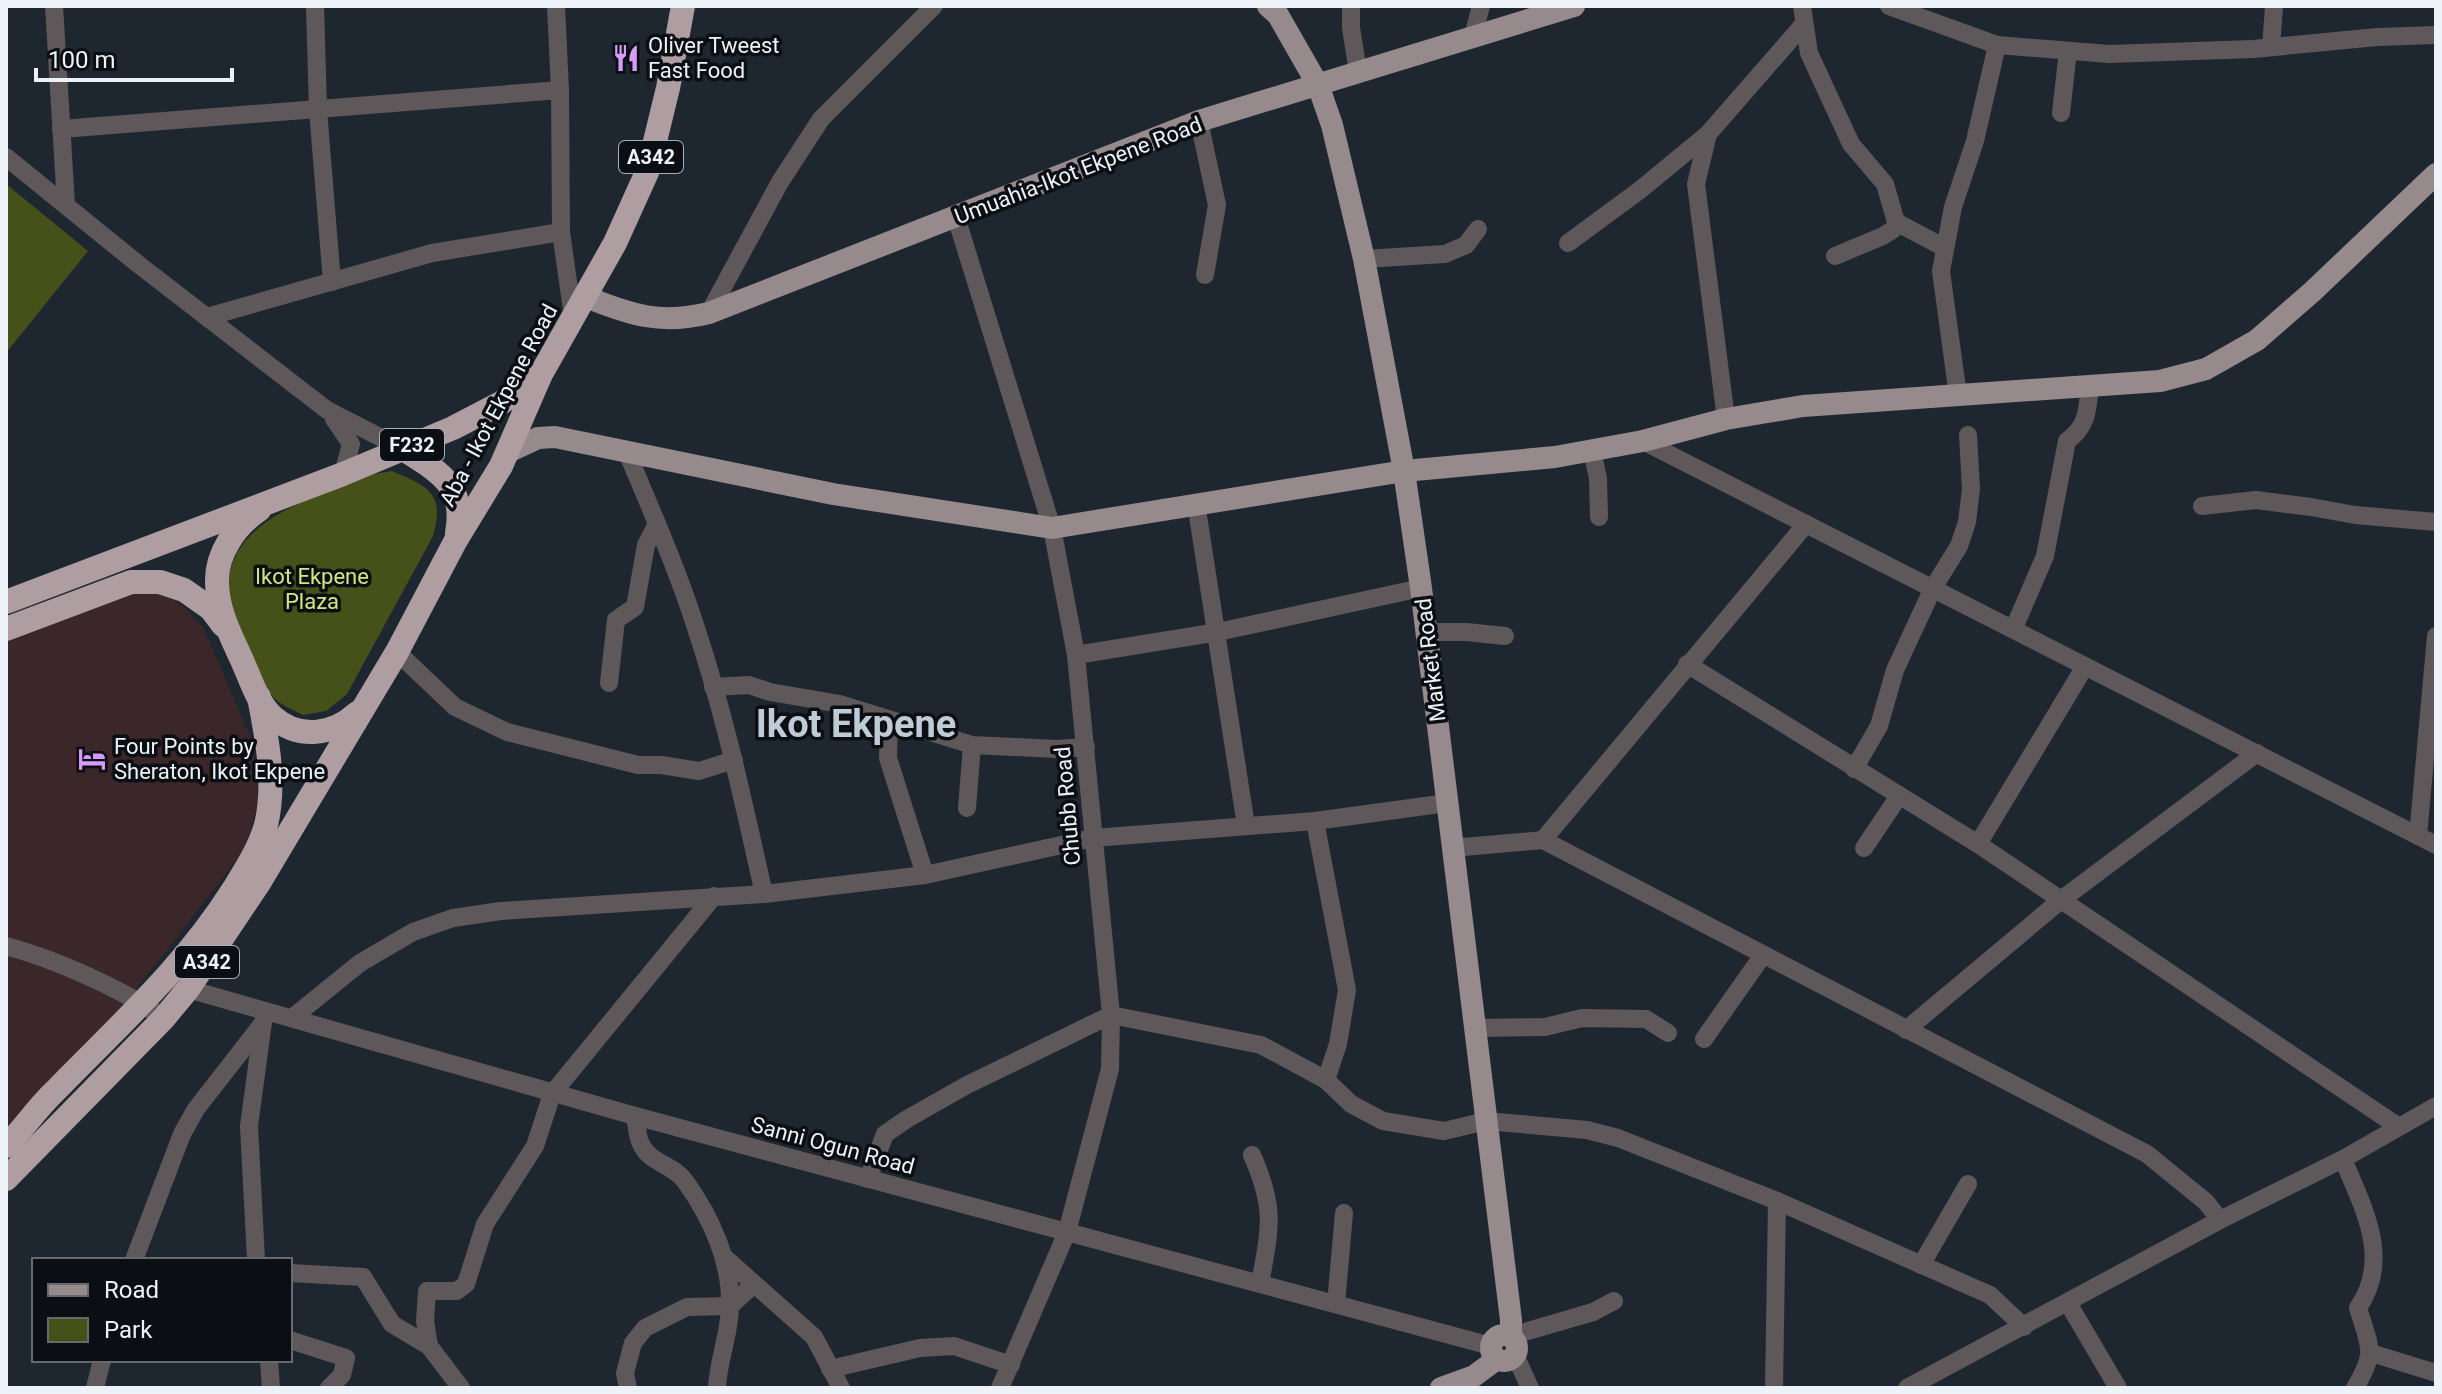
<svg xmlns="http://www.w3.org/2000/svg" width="2442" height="1394" font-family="Roboto,sans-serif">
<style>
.commercial{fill:#3b272a}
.green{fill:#465019}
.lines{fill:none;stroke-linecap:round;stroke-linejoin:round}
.minor{stroke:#5f585a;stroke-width:18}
.major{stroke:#978a8d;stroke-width:22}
.highway{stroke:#ae9da1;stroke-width:24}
.labels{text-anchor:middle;stroke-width:7;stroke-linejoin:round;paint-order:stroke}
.shield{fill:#0b0f13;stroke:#a8aeb3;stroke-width:2}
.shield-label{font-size:20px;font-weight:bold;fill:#ecf2f7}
.poi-label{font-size:22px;fill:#ecf2f7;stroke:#0b0f13;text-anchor:start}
.street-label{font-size:22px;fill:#ecf2f7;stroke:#0b0f13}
.park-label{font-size:22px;fill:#d3e780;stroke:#0b0f13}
.town-label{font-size:38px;font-weight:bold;fill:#bfcbd5;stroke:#0b0f13}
</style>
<rect width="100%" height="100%" fill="#1e272f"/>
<polygon class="commercial" points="125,593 161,593 184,607 203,627 249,734 254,754 258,799 251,831 240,855 164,954 112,1017 6,1127 6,639"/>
<g class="green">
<polygon points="6,184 88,251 6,353"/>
<path d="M 392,471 C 429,487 445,493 433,536 L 347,694 L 326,711 L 303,715 C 295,711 283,706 276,700 C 263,688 252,656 245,639 C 240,627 231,612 229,599 C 219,519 317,498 374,474 Z"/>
</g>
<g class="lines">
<g class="minor">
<polyline points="54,6 66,205"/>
<polyline points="315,6 318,110 332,282"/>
<polyline points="556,6 560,90 561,232 573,317"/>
<polyline points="1351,6 1351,28 1358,72"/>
<polyline points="1802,6 1809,53 1851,144 1885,184 1896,222 1894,229 1883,236 1835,256"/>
<polyline points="1889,6 1997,45 2109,54 2253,49 2377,37 2436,35"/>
<polyline points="1473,36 1481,6"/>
<polyline points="2271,47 2274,6"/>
<polyline points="2061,113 2068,51"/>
<polyline points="1199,121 1217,205 1205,275"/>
<polyline points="61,129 560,90"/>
<polyline points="1708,134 1696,184 1726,419"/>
<polyline points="6,157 138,264 327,410 403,449"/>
<polyline points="956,217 1052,528 1076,655 1111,1015 1110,1069 1067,1232 1000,1388"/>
<polyline points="1896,222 1945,248"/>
<polyline points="1568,243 1640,190 1708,134 1803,25"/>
<polyline points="1364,259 1445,254 1466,245 1478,229"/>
<polyline points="709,313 780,182 821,119 934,6"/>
<polyline points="207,317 432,253 561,232"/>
<polyline points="1958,396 1941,271 1953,207 1975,141 1997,45"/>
<polyline points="334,419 351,444 343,474"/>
<polyline points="1643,441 2436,845"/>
<polyline points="1592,451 1598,478 1599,517"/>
<path d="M 627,452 C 651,510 677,568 696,628 C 725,715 744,805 764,894"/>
<polyline points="1196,503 1246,826"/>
<polyline points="2202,506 2256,500 2311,507 2355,515 2436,522"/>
<path d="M 2014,628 L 2045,556 L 2067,441 C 2088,426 2087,410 2090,387"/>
<polyline points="1426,632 1466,632 1505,636"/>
<polyline points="397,652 455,707 507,732 638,765 661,765 699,771 734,760"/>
<polyline points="1076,655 1218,632 1421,588"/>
<polyline points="1687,664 1978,844 2399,1127"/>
<polyline points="609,683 616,620 635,607 646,545 657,524"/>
<polyline points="713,687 749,685 770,692 840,704 972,745 1057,749 1086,747"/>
<polyline points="889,721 888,758 925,875"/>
<polyline points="1854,769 1879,726 1895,670 1933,588 1959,546 1967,522 1971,489 1968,435"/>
<polyline points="967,808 972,745"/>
<polyline points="1315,821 1347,990 1338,1044 1326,1080"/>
<polyline points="2418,836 2436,636"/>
<polyline points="1543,840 1806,524"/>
<polyline points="1978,844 2084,668"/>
<polyline points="1452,848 1543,840 2147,1154 2206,1202 2220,1220"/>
<polyline points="1864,848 1899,796"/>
<path d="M 6,946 C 55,959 122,989 164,1018"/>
<polyline points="179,983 188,989 635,1116 1491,1346"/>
<polyline points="292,1018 360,963 413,932 453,918 501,911 764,894 925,875 1093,838 1315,821 1447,803"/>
<polyline points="1474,1028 1545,1027 1582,1018 1646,1019 1668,1033"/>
<polyline points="1906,1030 2061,900 2257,753"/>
<polyline points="1704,1039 1763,955"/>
<path d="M 635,1116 C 637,1126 637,1138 642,1146 C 651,1163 675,1166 685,1181 C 711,1217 732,1263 730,1308 C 729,1336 718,1361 717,1388"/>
<path d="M 1252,1155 C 1276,1209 1270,1228 1260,1284"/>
<path d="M 2343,1159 C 2363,1208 2392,1258 2358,1308 C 2370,1348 2377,1351 2355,1388"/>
<polyline points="868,1179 885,1134 907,1119 967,1085 1111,1015 1261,1045 1326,1080 1351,1104 1383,1121 1444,1131 1486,1121 1587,1130 1618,1138 1777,1201 1990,1295 2024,1327"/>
<polyline points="724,1257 814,1337 841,1388"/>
<polyline points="134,1260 182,1134 196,1109 263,1023"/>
<polyline points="256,1260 249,1126 263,1022"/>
<polyline points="1921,1265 1968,1184"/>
<polyline points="290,1273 363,1277 392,1324 429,1346 461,1388"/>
<polyline points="2068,1303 2118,1388"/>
<polyline points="1336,1304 1344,1213"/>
<polyline points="1511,1336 1593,1312 1614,1301"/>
<polyline points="290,1340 346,1358 342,1375 329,1388"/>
<polyline points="429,1346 425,1321 427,1291 457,1291 466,1284 485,1224 535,1146 552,1094 714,896"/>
<polyline points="2371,1353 2436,1373"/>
<polyline points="1515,1355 1530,1388"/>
<polyline points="269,1360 271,1388"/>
<polyline points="830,1369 920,1348 954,1346 1011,1365"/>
<polyline points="95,1388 102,1360"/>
<polyline points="628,1388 625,1373 633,1343 645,1328 687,1307 730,1306 754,1284"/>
<polyline points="1774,1388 1777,1201"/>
<polyline points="1907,1388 2220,1220 2343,1159 2436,1106"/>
</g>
<g class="major">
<polyline points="1268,6 1278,15 1318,85 1332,125 1364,259 1404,471 1421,588 1511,1320 1511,1336"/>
<path d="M 586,297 C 631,315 661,325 709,313 L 1199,121 L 1574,6"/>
<polyline points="508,452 538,438 555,437 833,494 1052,528 1404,471 1555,457 1643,441 1726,419 1803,406 2160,381 2206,369 2257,340 2312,292 2436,174"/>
<circle cx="1504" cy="1348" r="13"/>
<polyline points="1441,1388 1474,1376 1497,1359"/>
</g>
<g class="highway">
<path d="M 403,449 C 439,472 466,485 457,533"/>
<path d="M 259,510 C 236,525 216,554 217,582 C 217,609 230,634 241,658 C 250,677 257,703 273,717 C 299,740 333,735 357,713"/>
<polyline points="6,602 343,474 453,428 501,403 540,375"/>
<polyline points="6,629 131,582 160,582 184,590 211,609 223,625"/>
<path d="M 6,1146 C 24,1128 37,1108 55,1091 C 119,1025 183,969 233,890 C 246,869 259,849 266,825 C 276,784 267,738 259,697"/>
<polyline points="6,1179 164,1018 188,989 259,883 397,652 456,540 501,466 541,374 615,243 648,170 668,88 683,6"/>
</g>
</g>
<defs>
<g id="restaurant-bare" transform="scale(2.16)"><path d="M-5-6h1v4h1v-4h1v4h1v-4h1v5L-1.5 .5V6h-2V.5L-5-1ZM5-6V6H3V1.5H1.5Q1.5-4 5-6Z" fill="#d79bf9" stroke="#0b0f13" stroke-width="2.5" paint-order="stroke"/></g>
<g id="hotel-bare" transform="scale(2.16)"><path d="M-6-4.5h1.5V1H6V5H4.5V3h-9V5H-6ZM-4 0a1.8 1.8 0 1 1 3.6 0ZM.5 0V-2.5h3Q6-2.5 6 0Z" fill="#d79bf9" stroke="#0b0f13" stroke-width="2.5" paint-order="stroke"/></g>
</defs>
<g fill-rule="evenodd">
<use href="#restaurant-bare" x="626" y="58"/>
<use href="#hotel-bare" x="92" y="759"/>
</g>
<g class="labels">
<g class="shield">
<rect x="619" y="141" width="64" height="32" rx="6"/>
<rect x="380" y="429" width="64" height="32" rx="6"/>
<rect x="175" y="946" width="64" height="32" rx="6"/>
</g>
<g class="shield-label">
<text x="651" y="164">A342</text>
<text x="412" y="452">F232</text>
<text x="207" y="969">A342</text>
</g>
<g class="poi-label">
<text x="648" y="53">Oliver Tweest<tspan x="648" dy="25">Fast Food</tspan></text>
<text x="114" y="754">Four Points by<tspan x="114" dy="25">Sheraton, Ikot Ekpene</tspan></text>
</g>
<g class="street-label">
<text transform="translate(1078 170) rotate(-21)" y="8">Umuahia-Ikot Ekpene Road</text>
<text transform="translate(498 405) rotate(-62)" y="8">Aba - Ikot Ekpene Road</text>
<text transform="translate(1430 660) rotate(-97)" y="8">Market Road</text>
<text transform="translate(1067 806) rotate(-95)" y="8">Chubb Road</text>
<text transform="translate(833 1145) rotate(15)" y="8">Sanni Ogun Road</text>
</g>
<g class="park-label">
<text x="312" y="584">Ikot Ekpene<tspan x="312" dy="25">Plaza</tspan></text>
</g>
<g class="town-label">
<text x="856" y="737">Ikot Ekpene</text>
</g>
</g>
<rect width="2442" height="1394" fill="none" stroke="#ecf2f7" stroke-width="16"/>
<rect x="32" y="1258" width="260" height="104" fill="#0b0f13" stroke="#656a6e" stroke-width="2"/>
<rect x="48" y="1284" width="40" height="12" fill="#978a8d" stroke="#656a6e" stroke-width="2"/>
<text x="104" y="1298" font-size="24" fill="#ecf2f7">Road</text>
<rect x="48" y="1318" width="40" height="24" fill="#465019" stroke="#656a6e" stroke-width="2"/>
<text x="104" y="1338" font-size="24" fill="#ecf2f7">Park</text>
<path d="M36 68v12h196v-12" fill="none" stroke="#ecf2f7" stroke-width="4"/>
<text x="48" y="68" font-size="24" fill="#ecf2f7" stroke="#0b0f13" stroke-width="6" paint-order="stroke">100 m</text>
</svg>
